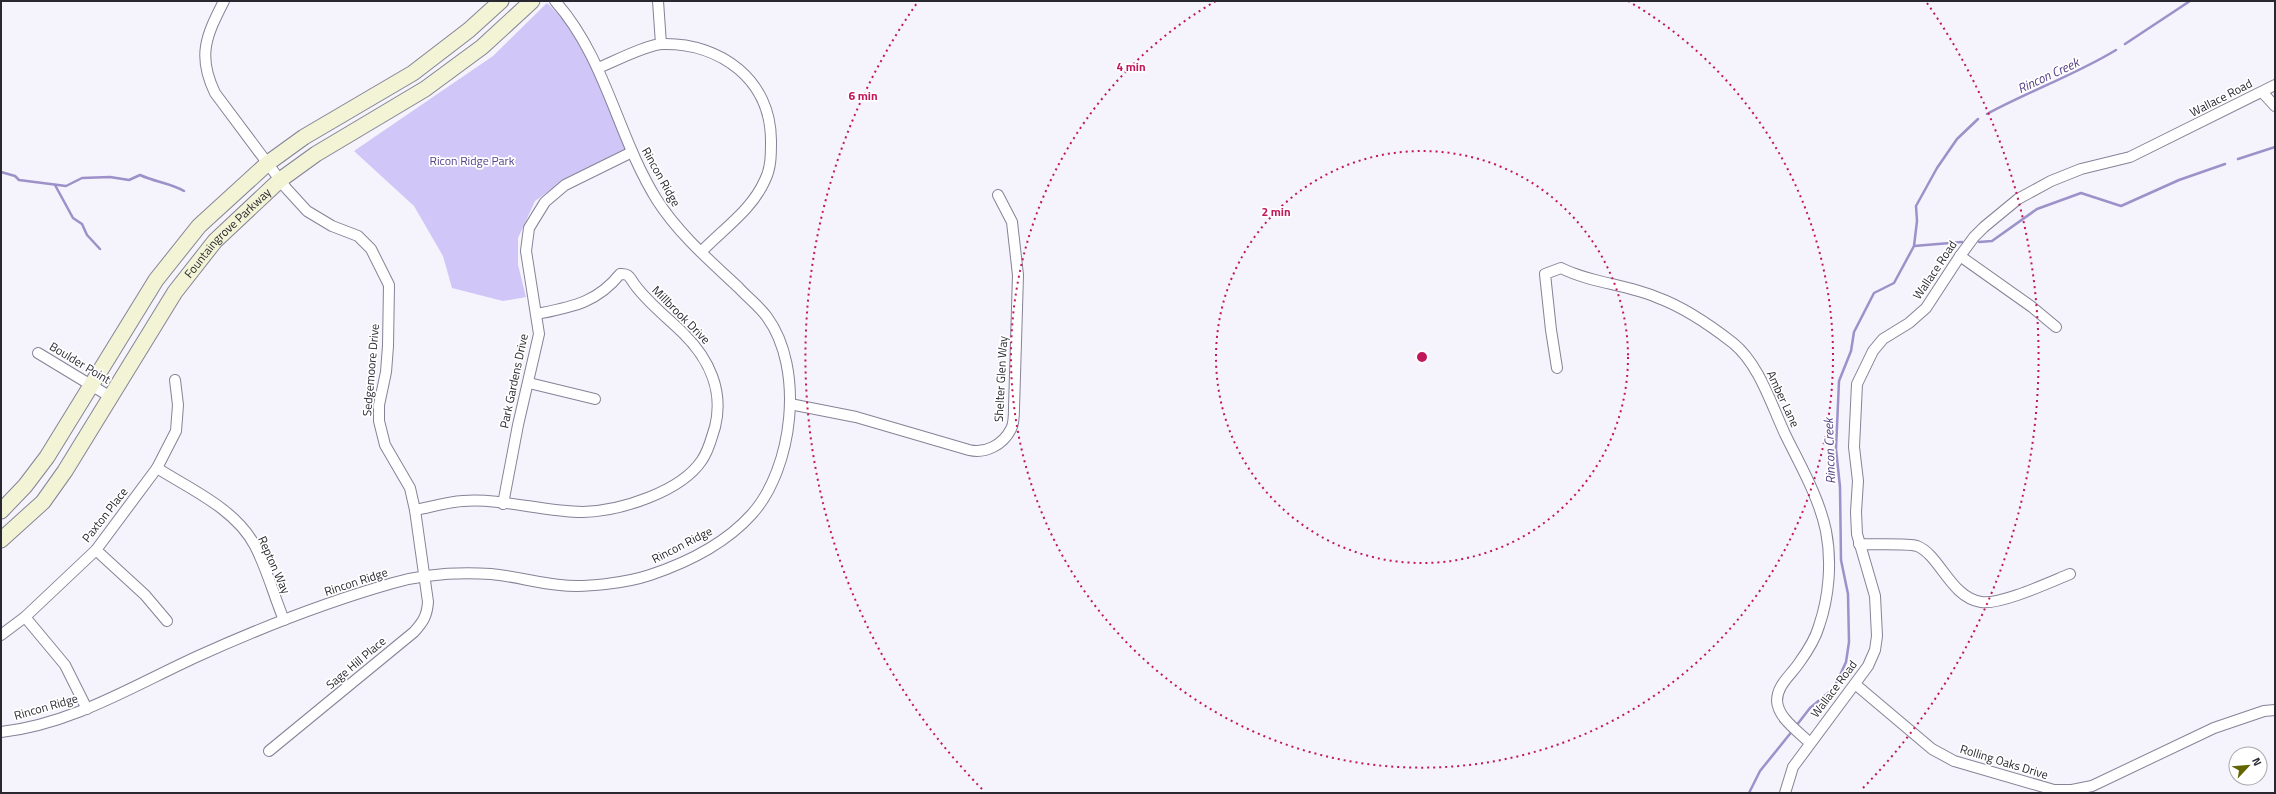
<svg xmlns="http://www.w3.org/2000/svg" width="2276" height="794" font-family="'Titillium Web',sans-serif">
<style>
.green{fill:#d0c6f7}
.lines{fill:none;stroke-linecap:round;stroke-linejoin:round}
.stream{stroke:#9d91c9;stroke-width:2.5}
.street-casing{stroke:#868397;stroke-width:12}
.secondary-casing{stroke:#868397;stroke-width:17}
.street{stroke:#fff;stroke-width:10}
.secondary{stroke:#f2f4d5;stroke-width:15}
.ring{fill:none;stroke:#c2185b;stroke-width:2;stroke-dasharray:2 4}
.labels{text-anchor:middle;stroke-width:3.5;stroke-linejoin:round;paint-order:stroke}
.street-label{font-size:12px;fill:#292830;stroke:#fff}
.park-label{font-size:12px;fill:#564389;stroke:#fff}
.water-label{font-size:13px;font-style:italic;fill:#533f85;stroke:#fff}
.centre{fill:#c2185b;stroke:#fff;stroke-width:2}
.ring-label{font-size:12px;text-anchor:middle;font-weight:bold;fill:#c2185b;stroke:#fff;stroke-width:3.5;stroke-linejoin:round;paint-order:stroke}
</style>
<rect width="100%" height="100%" fill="#f5f3fc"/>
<polygon class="green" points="547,3 565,21 583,46 627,151 570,176 535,201 518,238 518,265 526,297 503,301 452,288 443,256 414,206 354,151 493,56"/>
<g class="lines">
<g class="stream">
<polyline points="2125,44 2190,1"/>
<path d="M 1987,114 C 2029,91 2075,75 2116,50"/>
<polyline points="2238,159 2275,147"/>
<path d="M 1,172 L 15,176 L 19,180 L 66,186 L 82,178 L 110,177 L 129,180 L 140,175 C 155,182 170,183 184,191"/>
<polyline points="55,185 73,218 82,224 87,235 100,249"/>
<polyline points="1979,242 1992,241 2037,209 2081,193 2121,206 2179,180 2225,164"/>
<polyline points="1914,246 1962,242"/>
<polyline points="1796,726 1810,708 1834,688 1846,662 1849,642 1848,594 1841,560 1840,487 1836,449 1839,381 1851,351 1854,332 1874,293 1894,283 1914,246 1917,221 1916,206 1937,168 1957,139 1978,119"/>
<polyline points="1749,793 1760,771 1793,730"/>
</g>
<g class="street-casing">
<g id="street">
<path d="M 224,1 C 206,36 197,56 215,93 L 286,188 L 307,211 L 332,226 L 358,236 L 371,249 L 389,285 L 388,346 L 386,372 L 379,405 L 379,421 L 385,445 L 410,488 L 415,510 L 428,602 C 427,616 423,622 414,632 L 269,751"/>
<polyline points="658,1 661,44"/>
<path d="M 598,68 C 613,62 648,44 663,44 C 721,43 771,80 771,141 C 771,155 771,168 765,180 C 752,210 723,229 701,252"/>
<polyline points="2262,92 2275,106"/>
<polyline points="1960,256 2032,307 2056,327"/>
<polyline points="38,353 109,396"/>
<path d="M 1557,368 L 1551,330 L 1545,274 L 1561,268 C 1591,283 1625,284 1656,297 C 1684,307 1710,325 1733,343 C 1759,364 1771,404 1785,434 C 1800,465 1819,497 1826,531 C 1832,562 1829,597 1819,626 C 1815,640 1807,652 1799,663 C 1791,675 1777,685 1777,701 C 1778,718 1798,731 1810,743"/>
<polyline points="529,383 595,399"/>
<path d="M 790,404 L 856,417 L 969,450 C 985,454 1003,445 1011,429 C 1014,424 1014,414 1014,408 L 1018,275 L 1012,222 L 998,195"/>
<path d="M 157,468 C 190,489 236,509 255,546 C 267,569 274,596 284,620"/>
<polyline points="503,504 518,425 539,334 526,251 529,228 545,202 565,185 632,152"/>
<path d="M 415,510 C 431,507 447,502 463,501 C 503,498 543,512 583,512 C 620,511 681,492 702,460 C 709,450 711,439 715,427 C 724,391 709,359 684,334 C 668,318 649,304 635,285 C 630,279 630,273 620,274 C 597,303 571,307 537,314"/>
<path d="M 1859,544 C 1872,545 1907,543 1917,546 C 1940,555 1950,597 1981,602 C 2001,605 2050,582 2070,574"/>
<polyline points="96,550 145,595 167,621"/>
<polyline points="25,617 65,665 87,709"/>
<polyline points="1,635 25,617 96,550 157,468 176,431 178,405 175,380"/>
<polyline points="1855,684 1932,749 1954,761 2054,790 2072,790 2092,786 2214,728 2264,711 2275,710"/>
<path d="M 1,732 C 72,724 133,686 196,657 C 260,628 326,602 393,583 C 424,574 459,572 491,574 C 514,576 537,583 560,585 C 585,588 626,583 650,575 C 686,563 726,543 752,514 C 793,468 805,369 767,317 C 759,306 747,297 738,287 C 709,260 678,233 657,200 C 617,136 606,58 555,1"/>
<polyline points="1785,793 1793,767 1868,666 1875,650 1877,636 1875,596 1857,534 1856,512 1858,481 1854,447 1857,384 1873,351 1883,339 1909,323 1926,308 1960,256 1974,237 1984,227 2018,199 2051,181 2081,169 2130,157 2275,85"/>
</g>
</g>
<g class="secondary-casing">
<g id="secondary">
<polyline points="1,511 25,486 47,457 156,280 199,226 268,163 304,137 413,73 469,30 501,1"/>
<path id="s1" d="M 1,540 L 43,502 L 65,471 L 175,292 L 215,241 L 280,180 L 316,154 L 425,89 L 482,47 L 532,1"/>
</g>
</g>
<use href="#street" class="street"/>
<use href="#secondary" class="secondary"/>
</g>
<g class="ring">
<circle cx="1422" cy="357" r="206"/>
<path d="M1628 1A411 411 0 1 1 1216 1"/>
<path d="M982 789A617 617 0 0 1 917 3M1927 3A617 617 0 0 1 1862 789"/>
</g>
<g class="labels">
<g class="street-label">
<text transform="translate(2221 98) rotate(-27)" y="4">Wallace Road</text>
<text transform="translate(661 177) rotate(61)" y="4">Rincon Ridge</text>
<text dy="4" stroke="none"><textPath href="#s1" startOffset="384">Fountaingrove Parkway</textPath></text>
<text transform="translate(1935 270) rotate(-56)" y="4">Wallace Road</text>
<text transform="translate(681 315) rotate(45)" y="4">Millbrook Drive</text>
<text transform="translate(80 363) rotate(31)" y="4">Boulder Point</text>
<text transform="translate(371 370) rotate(-85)" y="4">Sedgemoore Drive</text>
<text transform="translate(1001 379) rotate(-87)" y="4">Shelter Glen Way</text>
<text transform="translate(514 381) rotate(-78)" y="4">Park Gardens Drive</text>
<text transform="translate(1783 399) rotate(65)" y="4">Amber Lane</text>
<text transform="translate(105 515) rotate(-52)" y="4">Paxton Place</text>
<text transform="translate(682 545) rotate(-27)" y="4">Rincon Ridge</text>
<text transform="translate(274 565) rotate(66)" y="4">Repton Way</text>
<text transform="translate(356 582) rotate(-18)" y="4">Rincon Ridge</text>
<text transform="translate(356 663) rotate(-40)" y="4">Sage Hill Place</text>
<text transform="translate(1834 689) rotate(-53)" y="4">Wallace Road</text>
<text transform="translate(46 707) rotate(-16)" y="4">Rincon Ridge</text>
<text transform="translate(2004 762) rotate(17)" y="4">Rolling Oaks Drive</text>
</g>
<g class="park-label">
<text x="472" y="165">Ricon Ridge Park</text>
</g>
<g class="water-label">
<text transform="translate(2048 75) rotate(-25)" y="5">Rincon Creek</text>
<text transform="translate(1829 451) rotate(-92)" y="5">Rincon Creek</text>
</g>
</g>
<circle cx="1422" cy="357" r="6" class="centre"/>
<g class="ring-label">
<text x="1131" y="71">4 min</text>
<text x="863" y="100">6 min</text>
<text x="1276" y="216">2 min</text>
</g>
<rect width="2276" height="794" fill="none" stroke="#292830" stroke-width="4"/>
<g transform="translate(2248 766) rotate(64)"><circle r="19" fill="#ffffff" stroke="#a9a9ac"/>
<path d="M0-3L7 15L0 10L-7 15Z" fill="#626500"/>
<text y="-6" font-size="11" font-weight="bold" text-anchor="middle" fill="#292830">N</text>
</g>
</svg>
